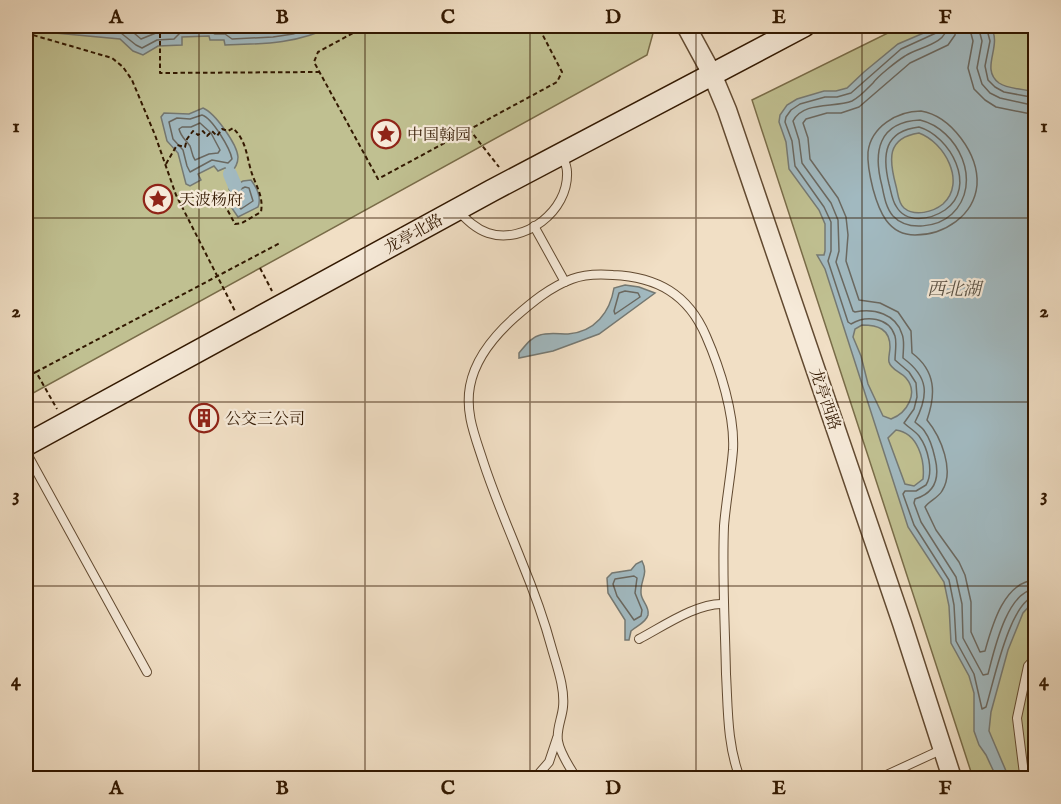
<svg xmlns="http://www.w3.org/2000/svg" width="1061" height="804" font-family="'IM FELL English','Noto Serif SC',serif">
<style>
.green{fill:#c0c091;stroke:#796c48;stroke-width:1.5}
.water{fill:#a1b9c0;stroke:#757973;stroke-width:1.5;fill-rule:evenodd}
.lines{fill:none;stroke-linecap:round;stroke-linejoin:round}
.shore{stroke:#6a6860;stroke-width:1.5}
.canal{stroke:#a1b9c0;stroke-width:14}
.service-casing{stroke:#624a31;stroke-width:10}
.tertiary-casing{stroke:#624a31;stroke-width:21}
.secondary-casing{stroke:#321800;stroke-width:24}
.path{stroke:#321800;stroke-width:2;stroke-dasharray:4.5 3;stroke-linecap:butt}
.service{stroke:#f6ead9;stroke-width:8}
.tertiary{stroke:#f6ead9;stroke-width:18}
.secondary{stroke:#f6ead9;stroke-width:21}
.grid{fill:none;stroke:#321800;stroke-width:1.5;stroke-opacity:0.55}
.labels{text-anchor:middle;stroke-width:4.5;stroke-linejoin:round;paint-order:stroke}
.poi-label{font-size:16px;fill:#321800;stroke:#f6ead9;text-anchor:start}
.street-label{font-size:16px;fill:#321800;stroke:#f6ead9}
.water-label{font-size:18px;font-style:italic;fill:#595043;stroke:#f6ead9}
.neatline{fill:none;stroke:#321800;stroke-width:2}
.grid-label{font-size:20px;text-anchor:middle;font-weight:bold;fill:#321800}
</style>
<rect width="100%" height="100%" fill="#f1dfc5"/>
<filter id="stains"><feTurbulence type="fractalNoise" baseFrequency=".00333" numOctaves="4"/><feColorMatrix values="0 0 0 0 .2 0 0 0 0 .09 0 0 0 0 .02 0 0 0 .5 -.17"/></filter>
<radialGradient id="worn" r=".72"><stop offset=".6" stop-color="#630" stop-opacity="0"/><stop offset="1" stop-color="#630" stop-opacity=".3"/></radialGradient>
<g class="green">
<polygon points="26,26 655,26 647,55 26,397"/>
<polygon points="902,26 1035,26 1035,778 973,778 752,100"/>
</g>
<g class="water">
<path d="M 34,26 L 332,26 C 298,44 262,44 225,45 L 224,40 L 210,40 L 209,36 L 182,37 L 182,45 L 158,46 L 143,55 L 133,51 L 120,39 L 55,33 Z"/>
<path d="M 940,26 L 990,26 C 1004,45 979,68 999,83 C 1009,90 1025,88 1035,93 L 1035,600 L 1023,613 L 1008,650 L 991,712 L 989,731 L 1009,778 L 994,778 L 993,770 L 986,755 L 979,745 L 974,731 L 974,693 L 969,676 L 951,643 L 949,606 L 944,582 L 908,527 L 825,269 L 817,255 L 824,255 L 825,251 L 825,224 L 819,210 L 789,169 L 786,142 L 779,122 L 780,115 L 787,105 L 797,99 L 824,91 L 836,91 L 847,88 L 864,72 L 898,44 ZM 919,133 C 944,142 967,182 943,204 C 933,212 915,217 904,208 C 898,203 898,193 896,186 C 889,160 886,138 919,133 ZM 862,325 C 878,325 890,329 890,347 C 890,352 888,358 889,362 C 891,370 901,372 906,378 C 919,393 907,413 891,419 L 883,416 L 868,384 L 861,356 L 853,337 L 855,329 ZM 896,430 C 918,433 925,460 923,479 L 914,486 L 905,484 L 888,438 Z"/>
<path d="M 203,108 C 215,113 237,144 238,157 C 238,163 234,170 230,174 L 225,168 L 218,171 L 214,166 L 198,174 L 201,180 L 190,186 L 186,184 L 178,153 L 167,141 L 161,117 L 164,113 L 189,114 Z"/>
<path d="M 251,180 C 257,188 262,197 258,207 L 238,217 L 227,201 L 225,195 L 231,192 L 229,189 L 243,181 Z"/>
<path d="M 625,285 L 639,287 L 655,293 L 599,334 L 553,351 L 519,358 L 519,353 C 525,346 531,337 540,335 C 549,332 559,334 568,334 C 595,332 610,312 614,288 Z"/>
<path d="M 642,561 C 649,574 640,580 641,593 C 641,601 650,606 648,615 C 646,623 636,626 631,631 L 629,640 L 625,640 L 625,620 L 608,593 L 607,578 L 612,573 L 631,570 L 636,564 Z"/>
</g>
<g class="lines">
<g class="shore">
<polyline points="53,26 79,30 121,33 136,45 142,48 157,40 174,39 181,32 208,30 215,34 225,34 232,39 273,37 293,34 320,26"/>
<polyline points="121,26 128,28 141,39 156,33 169,32 176,26"/>
<path d="M 217,26 C 224,27 228,29 234,31 C 244,35 285,28 296,26"/>
<path d="M 939,26 L 936,33 L 901,49 L 851,93 L 837,97 L 825,97 L 800,104 L 791,110 L 786,117 L 785,122 L 792,141 L 795,166 L 824,207 L 831,222 L 831,251 L 828,261 L 848,322 L 851,324 C 866,315 889,317 895,336 C 897,343 895,353 895,360 L 909,372 L 916,383 L 917,397 L 914,409 L 904,423 C 908,427 915,431 919,436 C 928,448 934,472 926,485 L 916,491 L 905,491 L 903,494 L 914,525 L 949,580 L 954,605 L 956,641 L 974,674 L 982,709 L 986,707 C 993,685 1010,599 1036,596"/>
<path d="M 947,26 C 946,45 918,47 905,56 C 897,61 878,76 873,83 C 867,89 860,97 852,101 C 834,108 803,101 793,121 L 799,140 L 802,163 L 831,203 L 838,220 L 839,251 L 836,262 L 853,311 L 855,312 C 874,308 896,314 902,334 C 905,341 903,351 903,358 C 929,377 929,395 915,422 C 918,425 923,428 925,432 C 931,440 933,449 935,458 C 940,478 935,493 915,499 L 914,503 L 921,522 L 956,577 L 962,604 L 963,638 L 983,675 L 988,674 C 994,651 1007,590 1036,589"/>
<path d="M 956,26 L 955,35 L 948,45 L 910,63 L 859,107 L 841,113 L 827,113 L 806,119 L 803,123 L 808,138 L 810,159 L 838,198 L 846,217 L 848,235 L 846,261 L 859,300 L 880,303 L 898,312 L 911,331 L 912,353 C 936,371 936,394 927,420 C 941,437 955,471 942,491 C 938,498 929,501 925,507 L 936,530 L 959,562 L 965,575 L 971,602 L 971,632 L 980,652 L 985,651 C 992,626 1004,581 1036,580"/>
<polyline points="969,26 973,41 968,68 974,89 985,100 996,107 1036,115"/>
<polyline points="978,26 982,41 977,68 982,84 990,93 1000,98 1036,106"/>
<polyline points="986,26 990,41 985,66 988,80 995,87 1004,92 1036,98"/>
<path d="M 921,111 C 951,116 979,154 977,185 C 974,216 944,235 915,235 C 888,235 879,211 873,189 C 870,177 867,165 868,152 C 871,127 897,111 921,111 Z"/>
<path d="M 202,115 C 212,118 230,148 232,159 L 228,163 L 212,160 L 190,172 L 187,166 L 183,150 L 173,139 L 169,122 L 177,118 L 190,119 Z"/>
<path d="M 920,120 C 958,129 984,183 952,214 C 938,227 908,232 893,216 C 886,208 884,196 882,186 C 873,152 878,122 920,120 Z"/>
<path d="M 200,123 L 211,133 L 220,150 L 218,153 L 209,154 L 195,160 C 192,156 192,151 190,146 C 185,139 181,137 179,129 L 182,127 L 191,127 Z"/>
<path d="M 919,127 C 950,136 978,187 945,210 C 930,220 906,224 896,206 C 892,200 891,191 889,184 C 882,155 884,131 919,127 Z"/>
<polygon points="245,187 249,188 253,201 241,209 233,199 237,191"/>
<polygon points="625,291 638,293 640,297 615,314 614,311 619,293"/>
<polygon points="634,576 637,578 635,593 642,610 641,616 634,620 617,596 613,584 615,579"/>
</g>
<polyline class="canal" points="230,174 235,186"/>
<g class="service-casing">
<g id="service">
<polyline points="1035,26 1033,38 1036,45"/>
<path d="M 458,211 C 467,220 476,229 488,233 C 524,245 569,211 567,172 C 567,166 564,160 562,154"/>
<polyline points="534,226 565,282"/>
<polyline points="26,452 147,672"/>
<path d="M 639,639 C 662,627 698,602 724,604"/>
<polyline points="535,778 549,762 557,738"/>
<path d="M 576,778 C 570,767 560,754 558,741 C 556,730 562,718 563,707 C 565,688 557,667 552,649 C 544,619 533,589 521,560 C 508,527 494,495 483,461 C 475,436 465,413 470,386 C 475,359 494,336 514,318 C 531,303 550,287 572,279 C 585,274 600,274 613,275 C 657,277 688,294 706,336 C 720,368 735,415 733,450 C 731,475 726,501 724,526 C 722,575 725,625 726,674 C 728,708 727,745 740,778"/>
<polyline points="880,778 943,749"/>
<polyline points="1027,778 1024,774 1017,718 1028,666 1036,657"/>
</g>
</g>
<g class="tertiary-casing">
<polyline id="tertiary" points="686,26 712,74 727,110 902,623 952,778"/>
</g>
<g class="secondary-casing">
<polyline id="secondary" points="26,445 491,191 804,26"/>
</g>
<g class="path">
<polyline points="160,26 160,73 319,72"/>
<polyline points="366,26 318,52 314,62 378,179 557,82 562,72 538,26"/>
<polyline points="26,33 112,58 123,67 132,80 155,135 176,195 235,311"/>
<polyline points="469,129 499,167"/>
<path d="M 166,164 L 177,145 L 185,147 L 187,139 L 193,131 L 198,135 L 203,131 L 207,136 L 212,131 L 217,136 L 222,129 L 228,131 L 233,128 C 245,140 246,151 250,167 C 254,184 264,194 261,212 L 242,223 L 235,224 L 221,198"/>
<polyline points="260,268 272,291"/>
<polyline points="36,372 280,243"/>
<polyline points="26,377 36,372 57,409"/>
</g>
<use href="#service" class="service"/>
<use href="#tertiary" class="tertiary"/>
<use href="#secondary" class="secondary"/>
</g>
<path class="grid" d="M 199,26 L 199,778M 365,26 L 365,778M 530,26 L 530,778M 696,26 L 696,778M 862,26 L 862,778M 26,218 L 1036,218M 26,402 L 1036,402M 26,586 L 1036,586"/>
<defs>
<g id="sight-ring" transform="scale(1.5)"><circle r="9.5" fill="#f6ead9" stroke="#8f2418" stroke-width="1.5"/><path d="M0-6L1.8-2.2L6-1.7L2.9 1.2L3.7 5.4L0 3.3L-3.7 5.4L-2.9 1.2L-6-1.7L-1.8-2.2Z" fill="#8f2418"/></g>
<g id="building-ring" transform="scale(1.5)"><circle r="9.5" fill="#f6ead9" stroke="#8f2418" stroke-width="1.5"/><path d="M-4-6H4V6H1V3H-1V6H-4ZM-2.5-4.3h1.7v1.8h-1.7ZM.8-4.3h1.7v1.8H.8ZM-2.5-1h1.7V.8h-1.7ZM.8-1h1.7V.8H.8Z" fill="#8f2418"/></g>
</defs>
<g fill-rule="evenodd">
<use href="#sight-ring" x="386" y="134"/>
<use href="#sight-ring" x="158" y="199"/>
<use href="#building-ring" x="204" y="418"/>
</g>
<g class="labels">
<g class="poi-label">
<text x="407" y="140">中国翰园</text>
<text x="179" y="205">天波杨府</text>
<text x="225" y="424">公交三公司</text>
</g>
<g class="street-label">
<text transform="translate(413 233) rotate(-29)" y="6">龙亭北路</text>
<text transform="translate(826 399) rotate(71)" y="6">龙亭西路</text>
</g>
<g class="water-label">
<text x="954" y="295">西北湖</text>
</g>
</g>
<rect width="1061" height="804" fill="none" stroke="#f1dfc5" stroke-width="66"/>
<rect x="33" y="33" width="995" height="738" class="neatline"/>
<g class="grid-label">
<text x="116" y="23">A</text>
<text x="282" y="23">B</text>
<text x="448" y="23">C</text>
<text x="613" y="23">D</text>
<text x="779" y="23">E</text>
<text x="945" y="23">F</text>
<text x="16" y="132">1</text>
<text x="1044" y="132">1</text>
<text x="16" y="317">2</text>
<text x="1044" y="317">2</text>
<text x="16" y="501">3</text>
<text x="1044" y="501">3</text>
<text x="16" y="686">4</text>
<text x="1044" y="686">4</text>
<text x="116" y="794">A</text>
<text x="282" y="794">B</text>
<text x="448" y="794">C</text>
<text x="613" y="794">D</text>
<text x="779" y="794">E</text>
<text x="945" y="794">F</text>
</g>
<rect width="100%" height="100%" filter="url(#stains)"/>
<rect width="100%" height="100%" fill="url(#worn)"/>
</svg>
